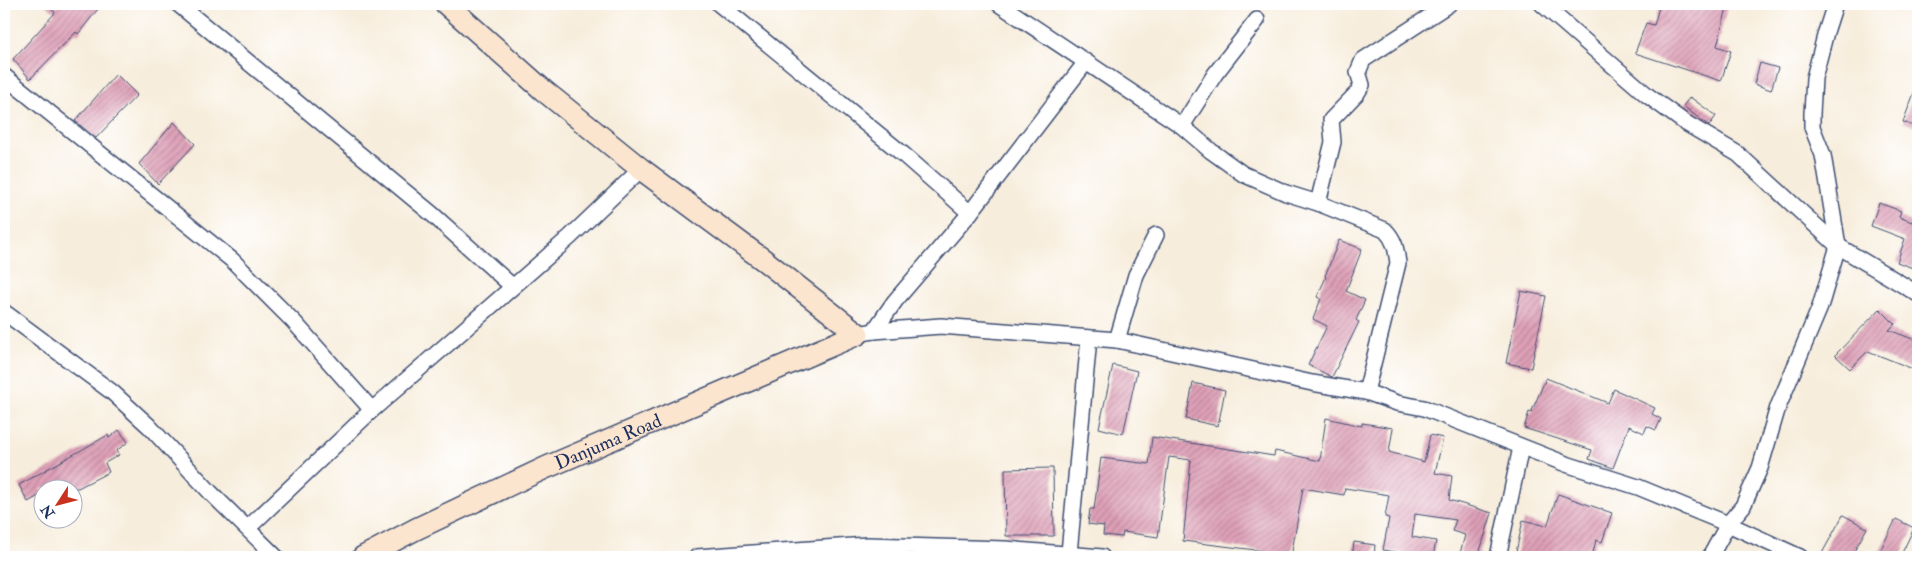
<svg xmlns="http://www.w3.org/2000/svg" width="1922" height="561" font-family="'IM FELL Double Pica',serif">
<style>
.building{fill:url(#building-hatch)}
.lines{fill:none;stroke-linecap:round;stroke-linejoin:round}
.street-casing{stroke:#3c4c71;stroke-width:18}
.secondary-casing{stroke:#3c4c71;stroke-width:24}
.street{stroke:#fff;stroke-width:15}
.secondary{stroke:#fce5cf;stroke-width:21}
.labels{text-anchor:middle;stroke-width:5;stroke-linejoin:round;paint-order:stroke}
.street-label{font-size:19px;fill:#1b2f5e;stroke:#fff}
</style>
<defs>
<pattern id="building-hatch" width="6" height="6" patternUnits="userSpaceOnUse" patternTransform="scale(1.25)"><rect width="6" height="6" fill="#dfa0b7"/><path d="M-1 1l2-2M0 6l6-6M5 7l2-2" fill="none" stroke="#b48398"/></pattern>
</defs>
<rect width="100%" height="100%" fill="#fff"/>
<filter id="ink" filterUnits="userSpaceOnUse"><feTurbulence type="fractalNoise" baseFrequency=".02" numOctaves="2"/><feDisplacementMap in="SourceGraphic" scale="10" xChannelSelector="R" yChannelSelector="G"/><feConvolveMatrix kernelMatrix="1 2 1 2 8 2 1 2 1" color-interpolation-filters="sRGB"/></filter>
<filter id="wash" filterUnits="userSpaceOnUse"><feTurbulence type="fractalNoise" baseFrequency=".0096" numOctaves="4" result="noise"/><feDisplacementMap in="SourceGraphic" scale="20" xChannelSelector="R" yChannelSelector="G"/><feGaussianBlur stdDeviation="1.12" result="paint"/><feColorMatrix in="noise" values="0 0 0 0 0 0 0 0 0 0 0 0 0 0 0 0 0 1.4 0 .05"/><feComposite in="paint" operator="in"/></filter>
<g filter="url(#wash)">
<rect width="100%" height="100%" fill="#f7eddc"/>
<g id="blocks">
<g class="building">
<polygon points="44,4 102,4 78,34 76,32 30,79 13,59 54,14 55,12"/>
<polygon points="1660,4 1728,4 1717,46 1731,51 1721,81 1635,53 1646,23 1654,25"/>
<polygon points="1760,63 1778,68 1771,90 1754,84"/>
<polygon points="116,74 137,95 96,138 75,121"/>
<polygon points="1917,85 1918,86 1918,128 1903,122"/>
<polygon points="1690,97 1716,116 1709,126 1683,106"/>
<polygon points="174,122 195,144 158,184 139,164"/>
<polygon points="1879,203 1901,211 1899,217 1912,222 1918,208 1918,270 1897,262 1905,239 1871,226"/>
<polygon points="1339,240 1362,249 1346,291 1365,300 1356,320 1359,322 1332,377 1308,365 1327,326 1313,319 1321,299 1317,297 1326,277 1325,276"/>
<polygon points="1521,291 1546,296 1531,368 1506,363"/>
<polygon points="1880,309 1895,324 1889,330 1918,341 1918,371 1868,351 1850,369 1835,355"/>
<polygon points="1113,365 1137,371 1123,434 1099,428"/>
<polygon points="1546,378 1608,403 1614,389 1655,408 1652,414 1661,419 1656,430 1647,426 1644,433 1629,426 1613,468 1589,459 1592,450 1524,428 1529,412 1531,413"/>
<polygon points="1193,383 1225,390 1218,426 1186,419"/>
<polygon points="1326,418 1362,426 1362,423 1393,428 1389,452 1424,462 1430,435 1443,438 1435,473 1452,476 1449,500 1492,513 1478,557 1459,557 1465,535 1452,531 1456,520 1415,514 1412,537 1436,541 1433,557 1422,557 1383,550 1389,518 1385,517 1389,495 1345,488 1344,495 1303,488 1291,557 1256,550 1183,541 1191,460 1169,457 1158,537 1123,532 1122,537 1103,535 1104,526 1088,524 1090,509 1094,509 1101,458 1149,464 1152,437 1274,456 1275,451 1320,461"/>
<polygon points="119,430 128,442 116,451 119,455 105,463 109,472 78,488 42,488 42,494 28,502 19,485 108,435 109,438"/>
<polygon points="1053,468 1054,536 1006,536 1005,469"/>
<polygon points="1558,494 1612,513 1602,542 1596,540 1592,557 1515,557 1523,520 1547,526"/>
<polygon points="1843,515 1867,528 1851,557 1820,557"/>
<polygon points="1896,519 1914,528 1900,557 1877,557"/>
<polygon points="1354,542 1375,545 1374,557 1352,557"/>
</g>
</g>
</g>
<g filter="url(#ink)">
<use href="#blocks" fill-opacity="0" stroke="#3c4c71" stroke-width="1"/>
<g class="lines">
<g class="street-casing">
<g id="street">
<polyline points="178,4 432,214 512,286"/>
<polyline points="719,4 904,155 970,213"/>
<path d="M 999,4 L 1182,126 L 1211,151 L 1243,174 L 1286,193 L 1318,203 L 1385,230 C 1395,240 1396,249 1398,263 L 1366,392"/>
<polyline points="1542,4 1647,95 1684,122 1738,154 1838,246 1918,294"/>
<polyline points="4,76 232,260 294,322 372,410"/>
<polyline points="1182,126 1215,74 1257,20"/>
<polyline points="1318,203 1333,142 1331,120 1357,93 1362,85 1358,72 1363,60 1449,4"/>
<polyline points="4,312 112,392 149,426 211,493 276,557"/>
<polyline points="874,331 895,301 970,213 1086,62"/>
<polyline points="858,334 874,331 941,326 1117,340 1312,383 1366,392 1397,403 1424,408 1566,464 1638,487 1728,524 1800,557"/>
<polyline points="1117,340 1136,275 1156,235"/>
<polyline points="248,528 372,410 570,237 641,169"/>
<polyline points="1069,553 1089,338"/>
<polyline points="697,557 867,545 1005,549 1102,557"/>
<polyline points="1498,557 1521,447"/>
<polyline points="1710,557 1728,524 1743,506 1760,468 1778,407 1820,307 1838,246 1823,155 1812,127 1812,114 1814,78 1826,32 1835,4"/>
</g>
</g>
<g class="secondary-casing">
<g id="secondary">
<path id="s1" d="M 363,557 L 416,529 L 545,468 L 858,334 L 765,261 L 641,169 L 543,90 L 446,4"/>
</g>
</g>
<use href="#street" class="street"/>
<use href="#secondary" class="secondary"/>
</g>
</g>
<g class="labels">
<g class="street-label">
<text dy="7" stroke="none"><textPath href="#s1" startOffset="271">Danjuma Road</textPath></text>
</g>
</g>
<rect width="1922" height="561" fill="none" stroke="#fff" stroke-width="20"/>
<g transform="translate(58 504) rotate(234)"><circle r="24" fill="#ffffff" stroke="#a4acbf"/>
<path d="M0-4L9 19L0 12L-9 19Z" fill="#c8321e"/>
<text y="-8" font-size="14" font-weight="bold" text-anchor="middle" fill="#1b2f5e">N</text>
</g>
</svg>
